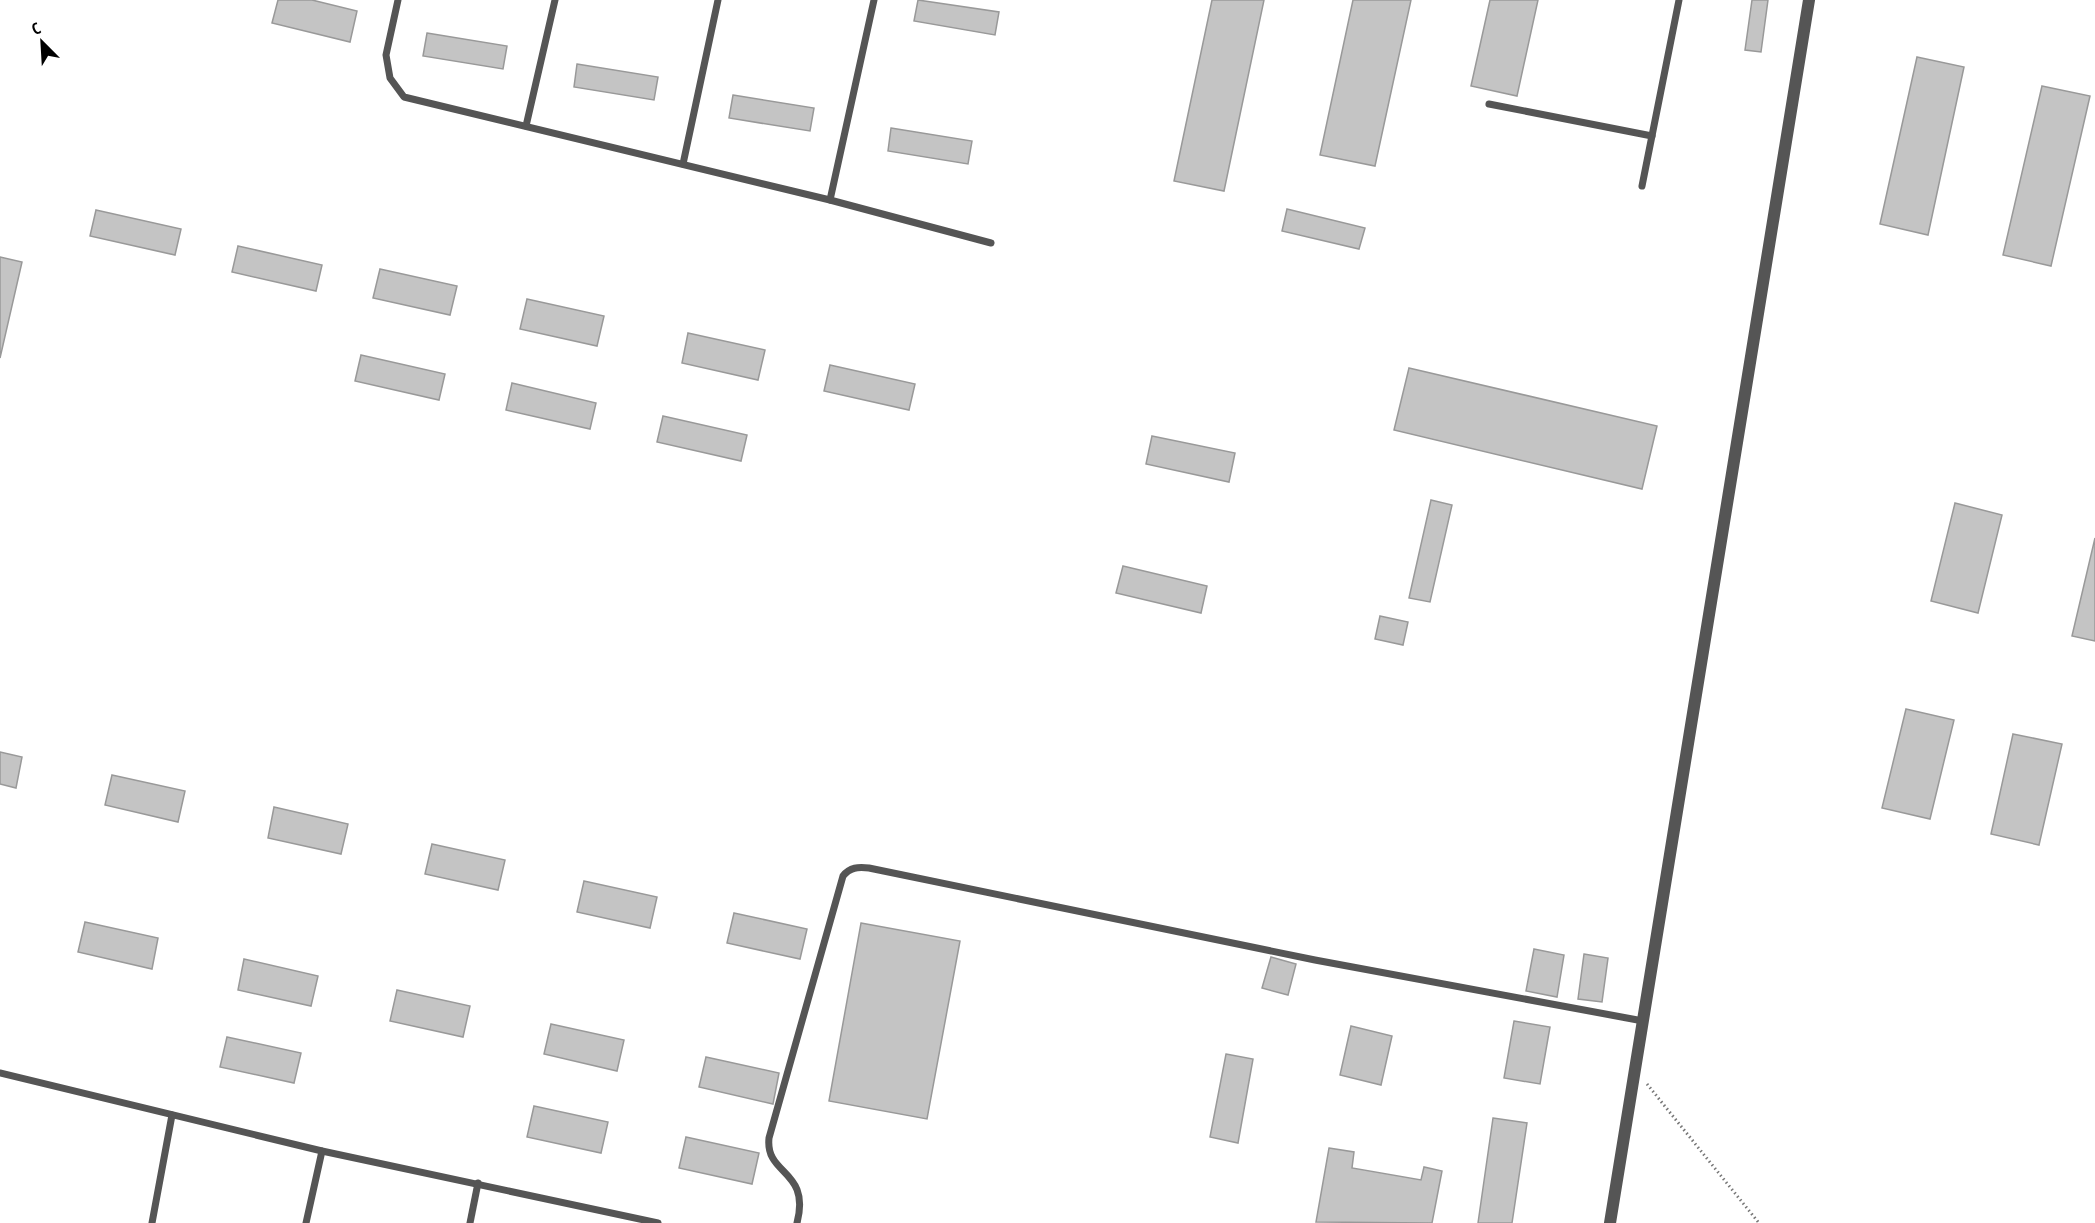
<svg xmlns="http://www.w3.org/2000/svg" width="2095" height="1223" font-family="'PT Sans Narrow',sans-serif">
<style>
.building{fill:#c4c4c4;stroke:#999;stroke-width:1.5}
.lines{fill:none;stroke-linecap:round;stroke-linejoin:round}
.path{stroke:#777;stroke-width:3;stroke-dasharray:1.5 3;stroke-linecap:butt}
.lane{stroke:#555;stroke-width:7}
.street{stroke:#555;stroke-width:12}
</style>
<rect width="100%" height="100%" fill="#fff"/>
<g class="building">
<polygon points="278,0 312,0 357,11 350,42 272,23"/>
<polygon points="918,0 999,12 995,35 914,21"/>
<polygon points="1212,0 1264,0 1224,191 1174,181"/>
<polygon points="1353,0 1411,0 1375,166 1320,155"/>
<polygon points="1490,0 1538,0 1517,96 1471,86"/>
<polygon points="1752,0 1768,0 1761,52 1745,50"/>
<polygon points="427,33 507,46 503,69 423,56"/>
<polygon points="1917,57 1964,67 1928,235 1880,224"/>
<polygon points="577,64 658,77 654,100 574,87"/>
<polygon points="2042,86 2090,96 2051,266 2003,255"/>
<polygon points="733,95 814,108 810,131 729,118"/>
<polygon points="891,128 972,141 968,164 888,151"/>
<polygon points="1287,209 1365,228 1359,249 1282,231"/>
<polygon points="96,210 181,229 175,255 90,236"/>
<polygon points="238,246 322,265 316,291 232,272"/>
<polygon points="0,257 22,262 0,358"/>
<polygon points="380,269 457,286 450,315 373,298"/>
<polygon points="527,299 604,316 597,346 520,329"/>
<polygon points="688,333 765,350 758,380 682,363"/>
<polygon points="361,355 445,374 439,400 355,381"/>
<polygon points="830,365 915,384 909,410 824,391"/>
<polygon points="1409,368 1657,426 1642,489 1394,430"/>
<polygon points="512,383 596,403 590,429 506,410"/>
<polygon points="663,416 747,435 741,461 657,442"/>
<polygon points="1152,436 1235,453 1229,482 1146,464"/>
<polygon points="1431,500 1452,505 1430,602 1409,598"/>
<polygon points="1955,503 2002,515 1978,613 1931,601"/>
<polygon points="2095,538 2095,641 2072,636"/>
<polygon points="1123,566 1207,586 1201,613 1116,593"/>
<polygon points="1380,616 1408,622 1403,645 1375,639"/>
<polygon points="1906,709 1954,720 1930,819 1882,808"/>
<polygon points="2013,734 2062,744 2039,845 1991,834"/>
<polygon points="0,752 22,757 16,788 0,784"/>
<polygon points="112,775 185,791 178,822 105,805"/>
<polygon points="274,807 348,824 341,854 268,838"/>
<polygon points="432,844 505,860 498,890 425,874"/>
<polygon points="584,881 657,897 650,928 577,912"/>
<polygon points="734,913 807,929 800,959 727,943"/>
<polygon points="85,922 158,938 152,969 78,952"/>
<polygon points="861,923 960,941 927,1119 829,1101"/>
<polygon points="1534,949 1564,955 1557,997 1526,991"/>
<polygon points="1584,954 1608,958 1602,1002 1578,999"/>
<polygon points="1271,957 1296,964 1288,995 1262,988"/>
<polygon points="244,959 318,976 311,1006 238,990"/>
<polygon points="397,990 470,1006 463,1037 390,1021"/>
<polygon points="1514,1021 1550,1027 1540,1084 1504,1078"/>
<polygon points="551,1024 624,1040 617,1071 544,1054"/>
<polygon points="1351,1026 1392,1036 1381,1085 1340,1075"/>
<polygon points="227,1037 301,1053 294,1083 220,1067"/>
<polygon points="1226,1054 1253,1059 1238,1143 1210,1137"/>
<polygon points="706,1057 779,1073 773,1104 699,1087"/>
<polygon points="534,1106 608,1122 601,1153 527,1137"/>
<polygon points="1493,1118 1527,1123 1512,1223 1478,1223"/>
<polygon points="686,1137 759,1153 752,1184 679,1168"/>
<polygon points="1329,1148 1354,1152 1352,1168 1421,1180 1424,1167 1442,1171 1432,1223 1316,1222"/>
</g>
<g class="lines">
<polyline class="path" points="1647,1084 1759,1223"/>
<g class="lane">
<polyline points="398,0 386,55 390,78 404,97 830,200 991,243"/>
<polyline points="1489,104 1652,136"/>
<polyline points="526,126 555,0"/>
<polyline points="683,164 718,0"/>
<polyline points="1642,186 1679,0"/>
<polyline points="830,200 874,0"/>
<polyline points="0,1073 322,1151 658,1223"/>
<polyline points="152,1223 172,1115"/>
<polyline points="306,1223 322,1151"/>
<polyline points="470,1223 478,1183"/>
<path d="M 797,1223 C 811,1169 765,1176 769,1138 L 843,876 C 850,867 858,867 869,868 L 1315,960 L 1643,1021"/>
</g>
<polyline class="street" points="1610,1223 1809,0"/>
</g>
<g transform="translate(42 42) rotate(336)" stroke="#ffffff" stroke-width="4.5" paint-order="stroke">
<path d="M0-4.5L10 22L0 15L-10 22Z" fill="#000000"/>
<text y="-9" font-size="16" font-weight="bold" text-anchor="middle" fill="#000000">С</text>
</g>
</svg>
